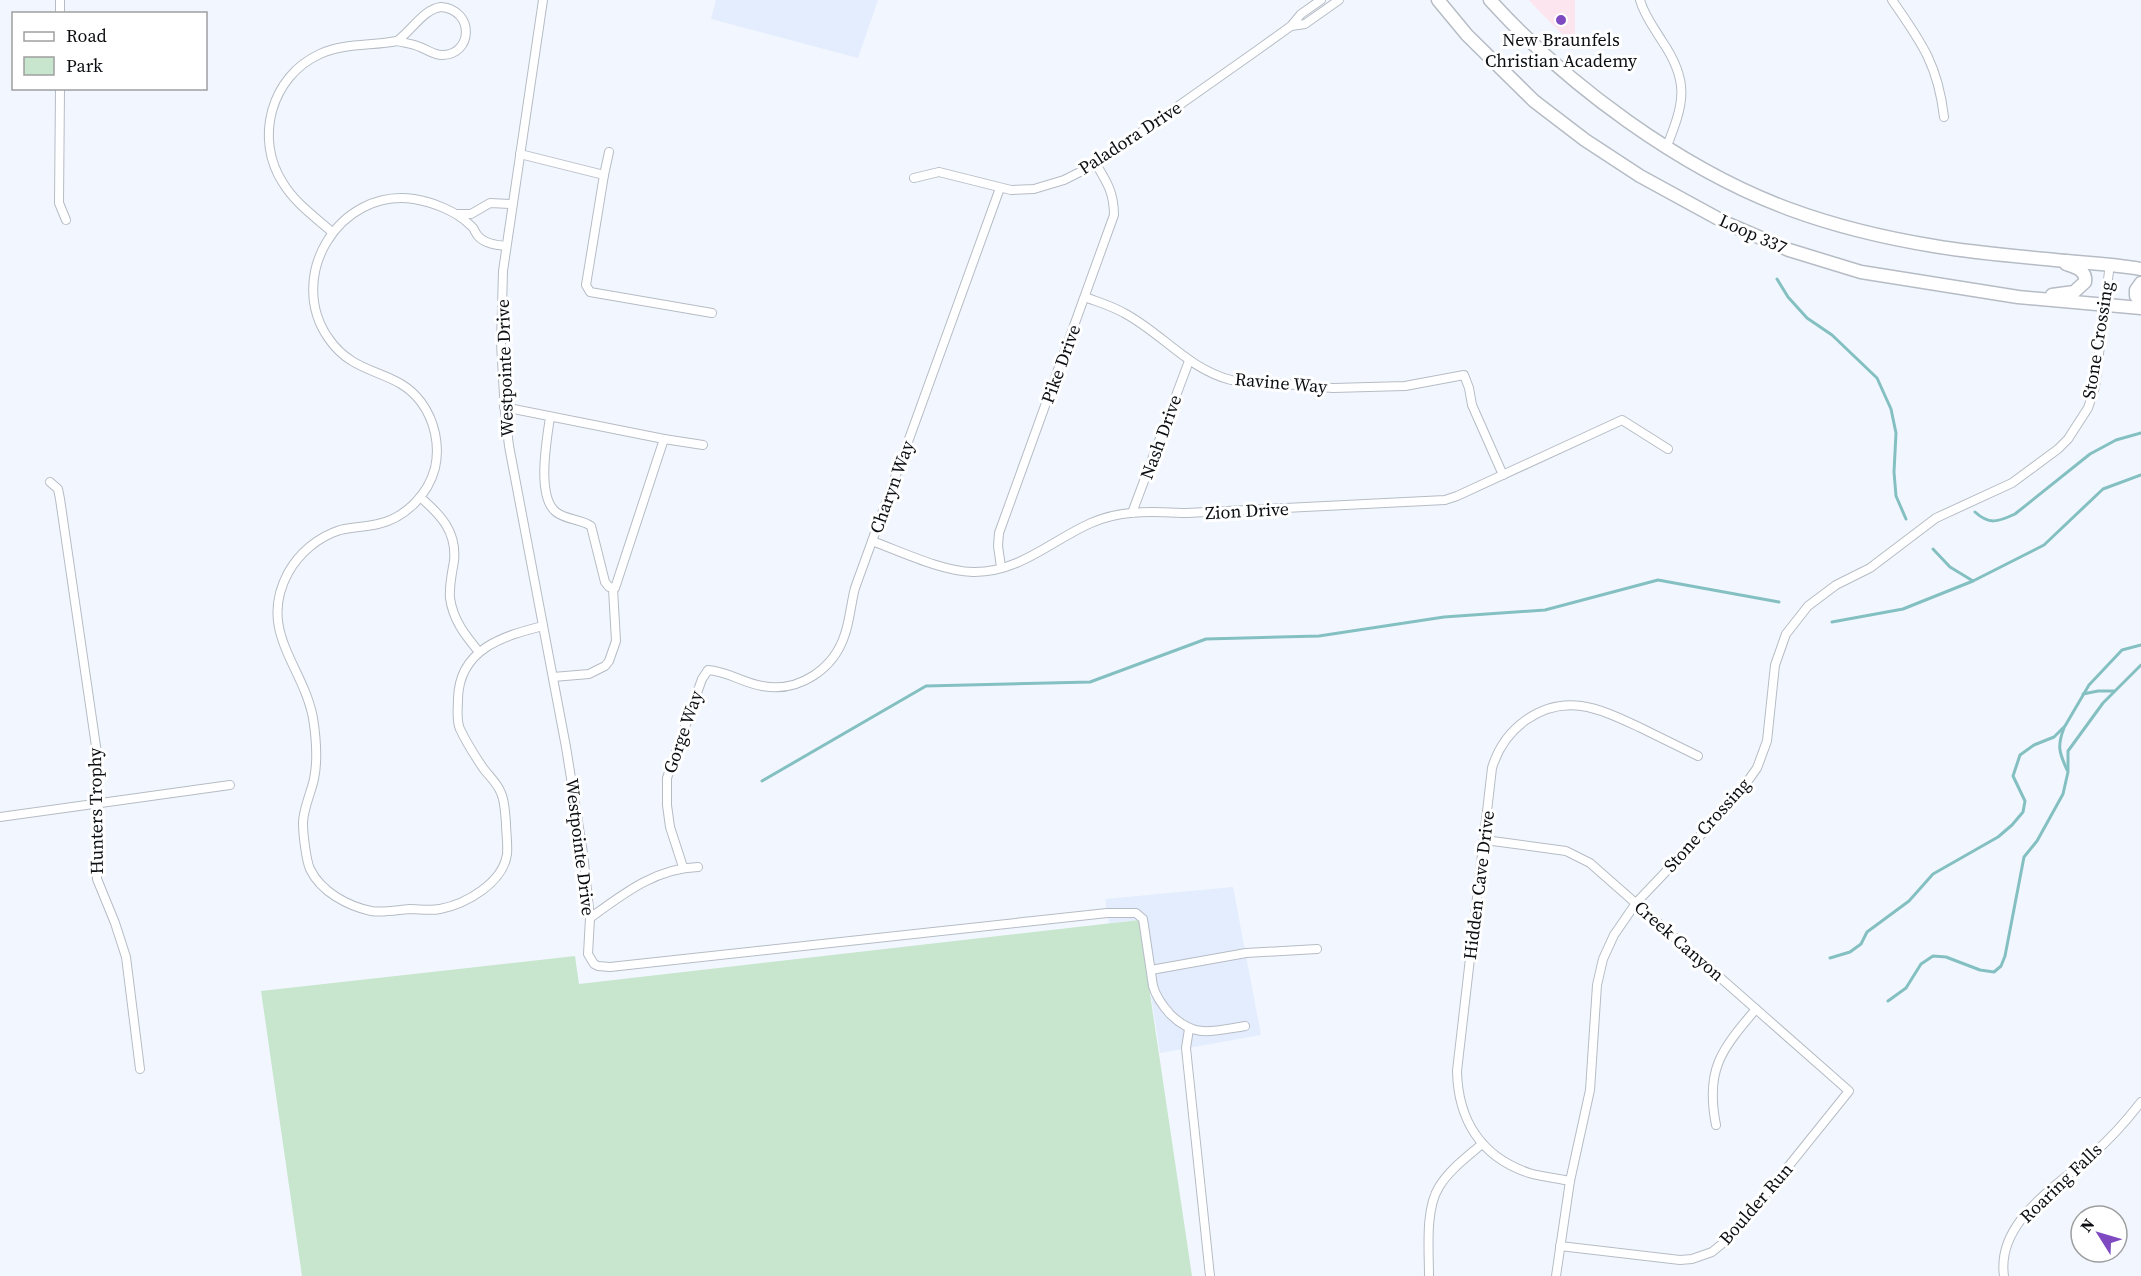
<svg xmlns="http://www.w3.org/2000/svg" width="2141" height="1276" font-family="'Source Serif 4',serif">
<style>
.built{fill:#e3edfd}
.education{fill:#fde5f0}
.green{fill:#c7e6cd}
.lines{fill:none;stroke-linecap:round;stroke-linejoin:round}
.stream{stroke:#84c0c2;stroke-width:3}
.minor-casing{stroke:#b6bcc5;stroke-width:10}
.primary-casing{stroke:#b6bcc5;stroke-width:15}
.minor{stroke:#fff;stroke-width:8}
.primary{stroke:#fff;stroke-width:12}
.poi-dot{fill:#7f4ac1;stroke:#fff;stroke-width:2}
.labels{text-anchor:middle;stroke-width:6;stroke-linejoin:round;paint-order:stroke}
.poi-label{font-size:18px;fill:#0c0e11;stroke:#fff}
.street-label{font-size:18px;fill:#0c0e11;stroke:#fff}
</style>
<rect width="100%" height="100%" fill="#f2f7ff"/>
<g class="built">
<polygon points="716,0 878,0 858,58 711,19"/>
<polygon points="1233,887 1261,1035 1160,1053 1139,920 1109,923 1105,899"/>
</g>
<polygon class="education" points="1529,0 1575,0 1575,47 1539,11"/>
<polygon class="green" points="1139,920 1192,1276 302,1276 261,991 575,956 579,984"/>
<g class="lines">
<g class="stream">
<polyline points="1777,279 1788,297 1807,318 1832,335 1877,378 1891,409 1896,433 1894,472 1896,496 1906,519"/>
<path d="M 1975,512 C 1989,525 1998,522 2015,514 L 2090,454 L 2116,440 L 2141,433"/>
<polyline points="1933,549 1950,567 1973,581"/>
<polyline points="1832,622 1903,609 1973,581 2044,545 2103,489 2141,475"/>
<polyline points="2083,694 2098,691 2114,691"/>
<path d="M 2064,728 C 2057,746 2059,752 2067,770"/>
<polyline points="762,781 926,686 1090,682 1206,639 1319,636 1444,617 1545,610 1658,580 1779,602"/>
<polyline points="1830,958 1850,952 1861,944 1867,932 1909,901 1933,874 1998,837 2012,825 2023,812 2025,801 2013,776 2020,755 2034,745 2054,737 2065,726 2089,685 2122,650 2141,645"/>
<polyline points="1888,1001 1906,988 1921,964 1933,956 1946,957 1980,970 1994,972 2001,966 2005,956 2024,857 2037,841 2063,794 2068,772 2068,751 2103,703 2141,665"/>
</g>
<g class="minor-casing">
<g id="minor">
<path d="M 543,0 L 503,271 L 501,343 L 505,413 L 509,446 L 566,747 L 583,853 L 590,918 L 588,954 L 594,964 L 598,966 L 610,967 L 1107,913 L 1136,913 L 1143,919 L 1153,986 C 1156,997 1162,1005 1170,1014 C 1195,1039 1213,1031 1245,1026"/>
<path d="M 1640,0 C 1644,15 1654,28 1662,41 C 1690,82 1684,103 1667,146"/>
<path d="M 1892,0 C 1922,43 1938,65 1944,117"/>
<path d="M 441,7 C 475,10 473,55 442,55 C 434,55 428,50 420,47 C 413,44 405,43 397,41 C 412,30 424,9 441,7 Z"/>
<polyline points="60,14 60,0"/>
<polyline points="1291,26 1305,24 1339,0"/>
<polyline points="60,88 59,203 66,220"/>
<polyline points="520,154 604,175 609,152"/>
<polyline points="604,175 586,285 590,292 712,313"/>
<polyline points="914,178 939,172 1011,190 1034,189 1064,180 1096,164 1259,49 1291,26 1301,14 1321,0"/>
<polyline points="457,214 471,214 490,203 512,204"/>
<path d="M 332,232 C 315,217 295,203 283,183 C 254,139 271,76 320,54 C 344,43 372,46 397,41"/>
<path d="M 506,246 C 497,245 485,244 478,236 C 471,227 478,232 469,224 C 456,211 432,202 414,199 C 339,188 285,277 329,339 C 356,378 396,368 421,402 C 435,421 440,446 435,468 C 428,495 405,518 378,524 C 365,527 352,527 340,530 C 318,537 299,553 288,573 C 257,631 303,665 313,718 C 316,737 318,760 314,779 C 311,793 303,809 303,823 C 303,833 306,860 310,869 C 321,892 348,906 371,911 C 383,913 397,910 409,909 C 419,909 430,911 440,909 C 466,904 503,883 507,854 C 508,844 506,833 506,823 C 505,814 505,801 501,793 C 498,784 489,776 483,768 C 475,756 466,742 460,729 C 456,720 458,708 458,699 C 459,649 503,636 543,626"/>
<path d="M 1085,297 C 1098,302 1112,306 1124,313 C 1162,333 1188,369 1231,380 L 1333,388 L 1405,386 L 1464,375 L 1469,388 L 1472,405 L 1503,475"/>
<path d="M 504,407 L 664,439 L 615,588 L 609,587 L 605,582 L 591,526 C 581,519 566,520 556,512 C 536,496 547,439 550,417"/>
<polyline points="664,439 703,445"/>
<polyline points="50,482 58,489 60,499 99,767 97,879 115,923 126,957 140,1069"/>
<path d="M 420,497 C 441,515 457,532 454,561 C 452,573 449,586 450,598 C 453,620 465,635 479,652"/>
<polyline points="1132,513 1189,361"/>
<path d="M 872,541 C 902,552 941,571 973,572 C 1019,573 1052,540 1091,523 C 1122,509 1154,512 1187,513 L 1445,500 L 1457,496 L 1622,420 L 1668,449"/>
<path d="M 1001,567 L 998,546 L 999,533 L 1114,215 C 1114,193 1107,182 1096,164"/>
<polyline points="553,677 589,674 605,666 609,661 616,641 613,589"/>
<polyline points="0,817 230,785"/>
<polyline points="1485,840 1566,851 1590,863 1849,1091 1734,1234 1712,1252 1692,1259 1680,1260 1560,1246"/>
<path d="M 683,867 L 670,827 L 667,805 L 667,778 L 702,679 L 708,670 C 727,671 743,683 762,686 C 799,693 834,669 845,634 C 850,619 851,603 855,588 L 1000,188"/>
<path d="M 590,918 C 623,894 656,868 698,867"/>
<polyline points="1151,970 1246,953 1317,949"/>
<polyline points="1189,1029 1186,1048 1210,1276"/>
<path d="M 1716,1125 C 1705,1070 1721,1050 1756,1009"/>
<path d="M 1570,1181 C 1557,1178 1542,1177 1529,1173 C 1481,1157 1458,1120 1457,1071 L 1492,768 C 1498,748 1509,732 1526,720 C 1566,692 1600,709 1639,727 C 1659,737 1678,746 1698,756"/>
<path d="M 1429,1276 C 1429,1250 1425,1209 1439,1187 C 1449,1170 1467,1157 1482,1144"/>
<polyline points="1556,1276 1570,1181 1590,1090 1597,985 1603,959 1614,935 1636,903 1735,799 1757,768 1767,741 1775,665 1786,634 1808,606 1836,585 1870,568 1936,518 2012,483 2058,449 2068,439 2088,408 2095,387 2110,263"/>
<path d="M 2004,1276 C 1996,1221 2059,1185 2094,1153 C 2111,1138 2127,1120 2141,1102"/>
</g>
</g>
<g class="primary-casing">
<g id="primary">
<polyline points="1438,0 1467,35 1534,101 1585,140 1640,176 1726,223 1789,250 1861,272 2018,297 2141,308"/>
<path d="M 1490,0 C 1567,85 1681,169 1789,209 C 1835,226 1885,238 1934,246 C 1974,253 2015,256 2055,260 C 2084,263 2112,264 2141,269"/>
<polyline points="2141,283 2136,290 2136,296 2141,302"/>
<path d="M 2052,295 L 2074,292 L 2085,282 C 2087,270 2075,267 2066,264"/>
</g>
</g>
<use href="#minor" class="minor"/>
<use href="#primary" class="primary"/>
</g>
<circle class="poi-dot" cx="1561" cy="20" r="6"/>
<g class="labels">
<g class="poi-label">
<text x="1561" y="46">New Braunfels<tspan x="1561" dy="21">Christian Academy</tspan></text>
</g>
<g class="street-label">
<text transform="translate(1130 138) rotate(-33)" y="6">Paladora Drive</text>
<text transform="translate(1753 234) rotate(24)" y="6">Loop 337</text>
<text transform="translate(2098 340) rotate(-81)" y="6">Stone Crossing</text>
<text transform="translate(1061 364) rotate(-70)" y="6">Pike Drive</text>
<text transform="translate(505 368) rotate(-92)" y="6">Westpointe Drive</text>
<text transform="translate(1281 383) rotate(5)" y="6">Ravine Way</text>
<text transform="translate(1161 437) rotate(-70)" y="6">Nash Drive</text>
<text transform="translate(892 487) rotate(-70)" y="6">Charyn Way</text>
<text transform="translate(1247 511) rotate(-3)" y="6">Zion Drive</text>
<text transform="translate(683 732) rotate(-71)" y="6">Gorge Way</text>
<text transform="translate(96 811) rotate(-91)" y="6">Hunters Trophy</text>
<text transform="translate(1707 825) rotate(-48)" y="6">Stone Crossing</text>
<text transform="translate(580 847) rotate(83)" y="6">Westpointe Drive</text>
<text transform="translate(1479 885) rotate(-83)" y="6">Hidden Cave Drive</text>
<text transform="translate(1679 941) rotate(41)" y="6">Creek Canyon</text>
<text transform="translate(2061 1183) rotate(-44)" y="6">Roaring Falls</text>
<text transform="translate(1756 1204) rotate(-49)" y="6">Boulder Run</text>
</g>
</g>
<rect x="12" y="12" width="195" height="78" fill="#ffffff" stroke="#9e9fa0" stroke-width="1.5"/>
<rect x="24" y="32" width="30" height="9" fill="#ffffff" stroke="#9e9fa0" stroke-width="1.5"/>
<text x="66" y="42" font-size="18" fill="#0c0e11">Road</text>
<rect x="24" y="57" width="30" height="18" fill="#c7e6cd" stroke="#9e9fa0" stroke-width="1.5"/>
<text x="66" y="72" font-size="18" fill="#0c0e11">Park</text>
<g transform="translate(2099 1234) rotate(307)"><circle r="28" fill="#ffffff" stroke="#9e9fa0" stroke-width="1.5"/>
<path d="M0-4.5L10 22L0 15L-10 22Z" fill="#7f4ac1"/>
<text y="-9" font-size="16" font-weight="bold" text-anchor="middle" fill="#0c0e11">N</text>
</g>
</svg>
